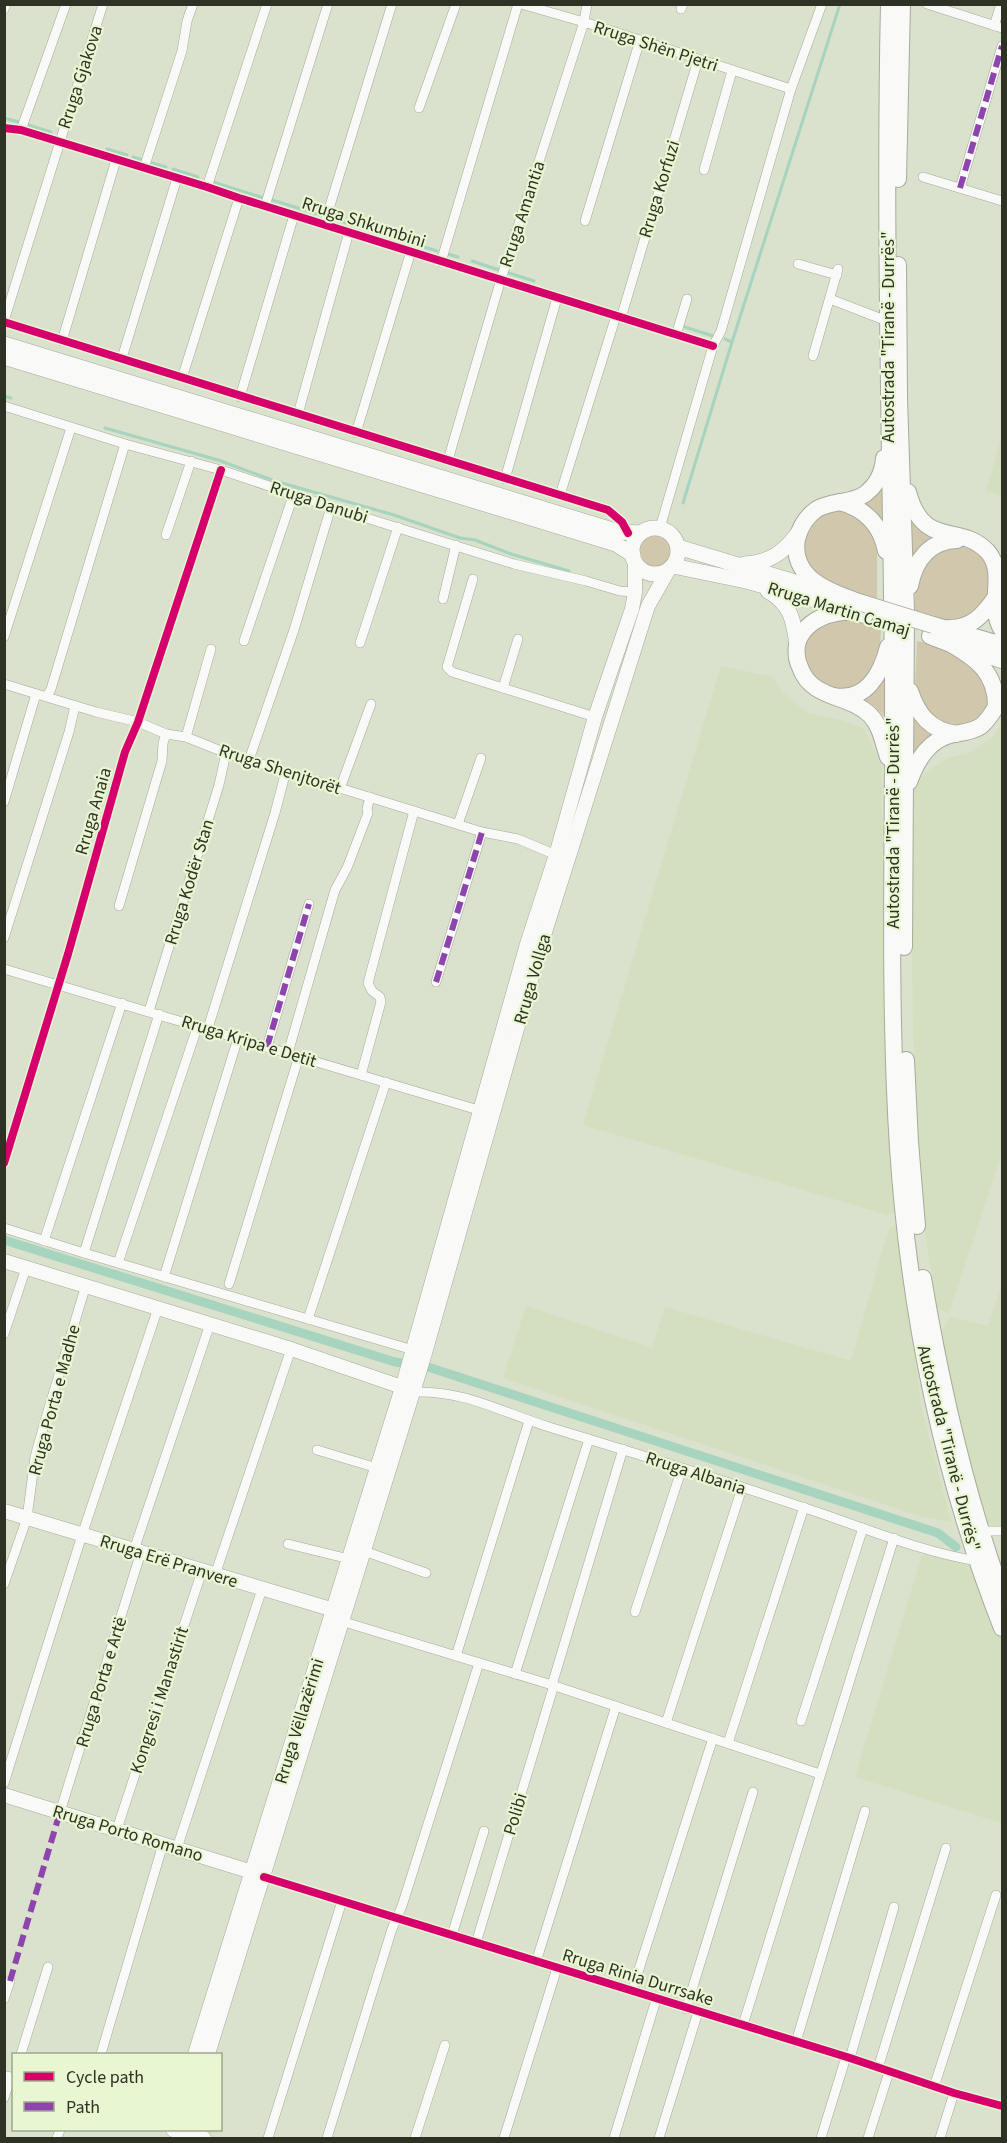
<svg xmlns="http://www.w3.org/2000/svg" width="1007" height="2143" font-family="'Source Sans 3',sans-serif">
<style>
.built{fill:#d4dfbf}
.green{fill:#d1c7ac}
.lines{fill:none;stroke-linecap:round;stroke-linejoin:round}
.stream{stroke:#a6d4be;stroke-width:3}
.canal{stroke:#a6d4be;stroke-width:9}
.street-casing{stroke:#a5aa9b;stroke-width:10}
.secondary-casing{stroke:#a5aa9b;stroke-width:15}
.primary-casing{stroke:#a5aa9b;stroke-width:16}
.highway-casing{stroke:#a5aa9b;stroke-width:18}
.street{stroke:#f9faf8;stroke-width:9}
.secondary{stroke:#f9faf8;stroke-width:14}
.primary{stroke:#f9faf8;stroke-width:15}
.highway{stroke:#f9faf8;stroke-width:16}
.highway-bridge-casing{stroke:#a5aa9b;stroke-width:18;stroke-linecap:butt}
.highway-bridge{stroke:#f9faf8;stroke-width:16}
.quiet{stroke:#8e44ad;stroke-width:6;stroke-dasharray:12 6;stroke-linecap:butt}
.cycleway-casing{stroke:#e9f6d2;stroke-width:11}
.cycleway{stroke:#d6006c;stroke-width:8}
.labels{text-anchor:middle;stroke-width:4.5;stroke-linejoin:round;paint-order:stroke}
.street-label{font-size:18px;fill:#2d3224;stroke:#e9f6d2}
</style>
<rect width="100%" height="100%" fill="#dae1cd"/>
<g class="built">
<polygon points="1002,436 1002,496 986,491"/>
<polygon points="721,666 772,677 782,692 808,713 842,720 864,729 881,764 884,922 897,1211 888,1215 583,1125"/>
<polygon points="1002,721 1002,1153 949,1313 936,1308 921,1200 913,1029 911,860 912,787 930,769 948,758 972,752 993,737"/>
<polygon points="898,1225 921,1406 951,1522 920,1516 503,1378 526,1306 652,1348 665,1307 851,1361 889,1228"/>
<polygon points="1002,1284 1002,1528 987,1524 961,1435 939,1335 951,1317 988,1326"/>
<polygon points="922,1555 1002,1559 1002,1823 855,1777"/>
</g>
<g class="green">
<polygon points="883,477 884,530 856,502"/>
<polygon points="837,508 858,513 877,541 877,599 829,584 811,573 801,547 811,520"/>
<polygon points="908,513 937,538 908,567"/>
<circle cx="656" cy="551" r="16"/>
<path d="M 960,546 C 984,551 986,564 993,584 L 978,614 L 951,622 L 914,612 L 917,576 L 932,552 Z"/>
<polygon points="854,619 881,627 879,663 858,690 824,690 803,663 805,641 825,620"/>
<path d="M 917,641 L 966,652 L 979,659 L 989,702 C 972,730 959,727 931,719 L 915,688 Z"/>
<polygon points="887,671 886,718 873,705 859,697"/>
<polygon points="913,715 938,732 910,762"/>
</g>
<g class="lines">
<g class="stream">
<polyline points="4,118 19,122"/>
<polyline points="28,125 51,132"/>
<polyline points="107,149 127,155"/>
<polyline points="133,157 143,160"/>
<polyline points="152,163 166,167"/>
<polyline points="173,169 198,177"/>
<polyline points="213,182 264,198"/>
<polyline points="272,200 324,216"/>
<polyline points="330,218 347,223"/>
<polyline points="417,245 437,251"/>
<polyline points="447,254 458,257"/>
<polyline points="472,261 499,270"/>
<polyline points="509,273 534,281"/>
<polyline points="685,327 713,336"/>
<polyline points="725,339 732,342 840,4"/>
<polyline points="4,396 11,398"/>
<polyline points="105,428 218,460 275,481 394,515 460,538 475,540 511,554 569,571"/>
<polyline points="683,503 732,342"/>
</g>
<polyline class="canal" points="4,1240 395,1362 428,1367 938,1533 956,1547"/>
<g class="street-casing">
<g id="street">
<polyline points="521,4 584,22 791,89"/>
<polyline points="927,4 1002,28"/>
<polyline points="4,9 6,4"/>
<polyline points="681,9 683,4"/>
<polyline points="994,26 1001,4"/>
<polyline points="419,108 456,4"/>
<polyline points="4,128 21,130 207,187 239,198 713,346"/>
<polyline points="21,130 66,4"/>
<polyline points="144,168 182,51 187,21 193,4"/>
<polyline points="704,170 732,71"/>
<polyline points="923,177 1002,201"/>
<polyline points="207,187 267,4"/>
<polyline points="960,188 1002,46"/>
<polyline points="265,206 328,4"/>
<polyline points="585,221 640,40"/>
<polyline points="324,225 392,4"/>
<polyline points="441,262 518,4"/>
<polyline points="798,264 837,275"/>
<polyline points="830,299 887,321"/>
<polyline points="621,318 698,60"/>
<polyline points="4,321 103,4"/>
<polyline points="4,322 608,510 622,522 628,533"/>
<polyline points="676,335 687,299"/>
<polyline points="62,341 116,160"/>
<polyline points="813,356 838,269"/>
<polyline points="122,358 177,178"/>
<polyline points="182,378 239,198"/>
<polyline points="240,397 294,215"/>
<polyline points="4,406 125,444 221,470 331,507 514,564 586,581 620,591 635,592"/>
<polyline points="298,414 349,232"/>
<polyline points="356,433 411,251"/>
<polyline points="448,460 501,279 584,22 587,4"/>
<polyline points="505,479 557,298"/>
<polyline points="560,495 616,316"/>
<polyline points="660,528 713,346 721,331 791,89 822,4"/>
<polyline points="166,535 191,461"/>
<polyline points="473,579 447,667 452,672 595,717"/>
<polyline points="443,599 456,545"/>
<polyline points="4,637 71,428"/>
<polyline points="244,641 294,493"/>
<polyline points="360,643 398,527"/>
<polyline points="4,684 96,712 138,722 166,734 186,737 226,753 482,832 518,839 556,855"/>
<polyline points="503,688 518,639"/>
<polyline points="47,696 51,689 125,444"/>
<polyline points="186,737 211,649"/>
<polyline points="249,760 294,630 331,507"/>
<polyline points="338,787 341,786 371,704"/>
<polyline points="4,802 36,694"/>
<polyline points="458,824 481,758"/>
<polyline points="119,906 162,761 163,743 166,734"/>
<polyline points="4,938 69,732 75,706"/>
<polyline points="4,969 485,1112"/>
<polyline points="436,982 482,832"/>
<polyline points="149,1011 219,785 226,753"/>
<polyline points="208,1028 275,813 286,771"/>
<polyline points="267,1047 309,904"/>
<polyline points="288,1053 335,890 347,868 368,813 367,809 370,797"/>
<polyline points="361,1075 381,1002 380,997 372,991 368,983 414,811"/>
<polyline points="4,1163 68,954 125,752 138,722 221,470"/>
<polyline points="4,1228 84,1253 413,1350"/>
<polyline points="44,1241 122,1003"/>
<polyline points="84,1253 159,1014"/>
<polyline points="118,1263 198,1025"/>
<polyline points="164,1277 238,1038"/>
<polyline points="229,1284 299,1056"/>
<polyline points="308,1319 386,1082"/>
<polyline points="4,1334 26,1268"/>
<path d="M 413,1392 C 465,1390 501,1412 549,1427 C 634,1453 720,1479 805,1508 C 860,1526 920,1552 978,1561"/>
<polyline points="317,1450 377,1468"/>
<polyline points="982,1531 1002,1531"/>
<polyline points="288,1544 349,1559"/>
<polyline points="134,1550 210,1324"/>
<polyline points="364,1551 426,1573"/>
<polyline points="215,1575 291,1349"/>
<polyline points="4,1584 27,1518 35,1457 45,1421 86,1285"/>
<polyline points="635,1612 682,1468"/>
<polyline points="341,1621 552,1685 820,1774"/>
<polyline points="456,1656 529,1421"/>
<polyline points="515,1674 589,1439"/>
<polyline points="552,1685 623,1449"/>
<polyline points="801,1721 863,1528"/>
<polyline points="666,1723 742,1488"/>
<polyline points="728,1743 804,1507"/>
<polyline points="4,1783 82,1535 158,1308"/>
<polyline points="60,1812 141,1552"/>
<polyline points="117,1829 202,1571"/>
<polyline points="177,1848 262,1589"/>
<polyline points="264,1877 850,2058 954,2093 1002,2106"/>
<polyline points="452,1935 484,1831"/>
<polyline points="476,1943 554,1685"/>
<polyline points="536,1962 616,1706"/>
<polyline points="632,1991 713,1738"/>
<polyline points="4,1999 10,1981"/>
<polyline points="686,2009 753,1792"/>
<polyline points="743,2025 894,1538"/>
<polyline points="796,2042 865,1811"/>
<polyline points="21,2054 48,1967"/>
<polyline points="101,2054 163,1844"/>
<polyline points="850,2058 894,1907"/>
<polyline points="878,2068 946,1848"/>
<polyline points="934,2087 996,1895"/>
<polyline points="4,2098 10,2079"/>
<polyline points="57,2138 60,2130"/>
<polyline points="268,2138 342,1901"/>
<polyline points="327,2138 392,1929 402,1906 479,1663"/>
<polyline points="415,2138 445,2045"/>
<polyline points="504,2138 557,1968"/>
<polyline points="614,2138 656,2000"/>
<polyline points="659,2138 698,2012"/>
<polyline points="821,2138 846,2057"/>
<polyline points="868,2138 889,2072"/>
<polyline points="940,2138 954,2093"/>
</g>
</g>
<g class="secondary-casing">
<g id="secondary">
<polyline points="4,1261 291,1349 402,1387"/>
<polyline points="4,1511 334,1610"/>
<polyline points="4,1795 252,1872"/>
<polyline points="195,2054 404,1381 527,944 556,855 595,717 632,609 635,592 635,562"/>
<polyline points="208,2054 423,1360 540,948 648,606 668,571"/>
<polyline points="4,2078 14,2080"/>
<polyline points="173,2130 204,2138"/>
</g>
</g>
<g class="primary-casing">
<g id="primary">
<polyline points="4,344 619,532 641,533"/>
<polyline points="4,357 616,544 633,555"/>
<circle cx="655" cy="551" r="23"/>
<polyline points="678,547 828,592"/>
<path d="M 744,564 C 770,563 784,552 799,532"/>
<polyline points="673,566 746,581 850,610"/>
<path d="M 768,591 C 791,604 794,621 797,646"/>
</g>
</g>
<g class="highway-casing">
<g id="highway">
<path d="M 889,4 C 884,229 891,454 893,679 C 894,835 888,992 898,1148 C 909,1311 942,1476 1002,1628"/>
<polyline points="898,179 902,4"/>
<polyline points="898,265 899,398 906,611 904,947"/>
<path d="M 908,492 C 924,551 959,521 988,552 C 1007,575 986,604 1002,630"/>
<path d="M 840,502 C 866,509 881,525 886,551"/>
<path d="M 910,586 C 915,560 929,541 957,540"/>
<path d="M 862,603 C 832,593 790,579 797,539 C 800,527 807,516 817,509 C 832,500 851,504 865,494 C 877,485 883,472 884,458"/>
<path d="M 865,615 C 853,610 837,612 825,616 C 812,621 800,631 797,645 C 796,652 797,661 800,667 C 811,700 849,694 870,715 C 881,726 883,743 888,757"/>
<polyline points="933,625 1002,645"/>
<path d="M 949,628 C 971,629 984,614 995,598"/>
<polyline points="930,636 951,644 1002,660"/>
<path d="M 951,644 C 977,659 996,673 996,706"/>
<path d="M 910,691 C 918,715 930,730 956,734"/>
<path d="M 834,696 C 866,702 881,674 888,647"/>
<path d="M 909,782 C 917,760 929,739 954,734 C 964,732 972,732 981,726 C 991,718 996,706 1002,696"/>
<polyline points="906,1060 910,1142 917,1226"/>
<path d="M 923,1278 C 941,1385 965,1492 1002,1594"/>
</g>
</g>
<use href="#street" class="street"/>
<use href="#secondary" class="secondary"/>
<use href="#primary" class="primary"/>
<use href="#highway" class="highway"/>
<g class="highway-bridge-casing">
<polyline id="highway-bridge" points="862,603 933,625"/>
</g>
<use href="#highway-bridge" class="highway-bridge"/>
<g class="quiet">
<polyline points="960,188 1002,46"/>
<polyline points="436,982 482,832"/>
<polyline points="267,1047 309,904"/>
<polyline points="10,1981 60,1812"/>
</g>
<g class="cycleway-casing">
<g id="cycleway">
<polyline points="4,128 21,130 207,187 239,198 713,346"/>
<polyline points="4,322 608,510 622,522 628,533"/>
<polyline points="4,1163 68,954 125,752 138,722 221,470"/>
<polyline points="264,1877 850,2058 954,2093 1002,2106"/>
</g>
</g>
<use href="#cycleway" class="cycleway"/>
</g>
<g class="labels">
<g class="street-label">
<text transform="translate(656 46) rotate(18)" y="6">Rruga Shën Pjetri</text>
<text transform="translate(80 77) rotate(-72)" y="6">Rruga Gjakova</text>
<text transform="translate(659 189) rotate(-73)" y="6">Rruga Korfuzi</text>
<text transform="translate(522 214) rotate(-72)" y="6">Rruga Amantia</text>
<text transform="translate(364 222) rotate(18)" y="6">Rruga Shkumbini</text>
<text transform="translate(888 337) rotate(-90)" y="6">Autostrada "Tiranë - Durrës"</text>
<text transform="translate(319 502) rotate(18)" y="6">Rruga Danubi</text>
<text transform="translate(839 609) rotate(17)" y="6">Rruga Martin Camaj</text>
<text transform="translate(280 769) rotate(18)" y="6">Rruga Shenjtorët</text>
<text transform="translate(93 811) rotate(-74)" y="6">Rruga Anaia</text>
<text transform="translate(893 823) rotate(-90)" y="6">Autostrada "Tiranë - Durrës"</text>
<text transform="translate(189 882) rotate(-73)" y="6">Rruga Kodër Stan</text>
<text transform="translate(532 979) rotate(-74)" y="6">Rruga Vollga</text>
<text transform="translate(249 1041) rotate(17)" y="6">Rruga Kripa e Detit</text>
<text transform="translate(54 1400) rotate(-75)" y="6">Rruga Porta e Madhe</text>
<text transform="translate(949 1448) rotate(76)" y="6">Autostrada "Tiranë - Durrës"</text>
<text transform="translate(696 1473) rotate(18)" y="6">Rruga Albania</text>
<text transform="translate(169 1561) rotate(17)" y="6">Rruga Erë Pranvere</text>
<text transform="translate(101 1682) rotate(-73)" y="6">Rruga Porta e Artë</text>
<text transform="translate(159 1700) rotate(-72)" y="6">Kongresi i Manastirit</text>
<text transform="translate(299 1721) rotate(-73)" y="6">Rruga Vëllazërimi</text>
<text transform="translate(515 1814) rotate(-73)" y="6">Polibi</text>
<text transform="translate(128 1833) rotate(17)" y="6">Rruga Porto Romano</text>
<text transform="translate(638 1977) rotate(17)" y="6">Rruga Rinia Durrsake</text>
</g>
</g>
<rect width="1007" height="2143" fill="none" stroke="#2d3224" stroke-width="12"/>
<rect x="12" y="2053" width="210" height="78" fill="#e9f6d2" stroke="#9ea88c" stroke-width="1.5"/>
<rect x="24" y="2072" width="30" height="9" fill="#d6006c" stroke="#9ea88c" stroke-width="1.5"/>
<text x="66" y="2083" font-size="18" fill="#2d3224">Cycle path</text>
<rect x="24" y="2102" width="30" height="9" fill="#8e44ad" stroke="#9ea88c" stroke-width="1.5"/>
<text x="66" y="2113" font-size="18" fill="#2d3224">Path</text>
</svg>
